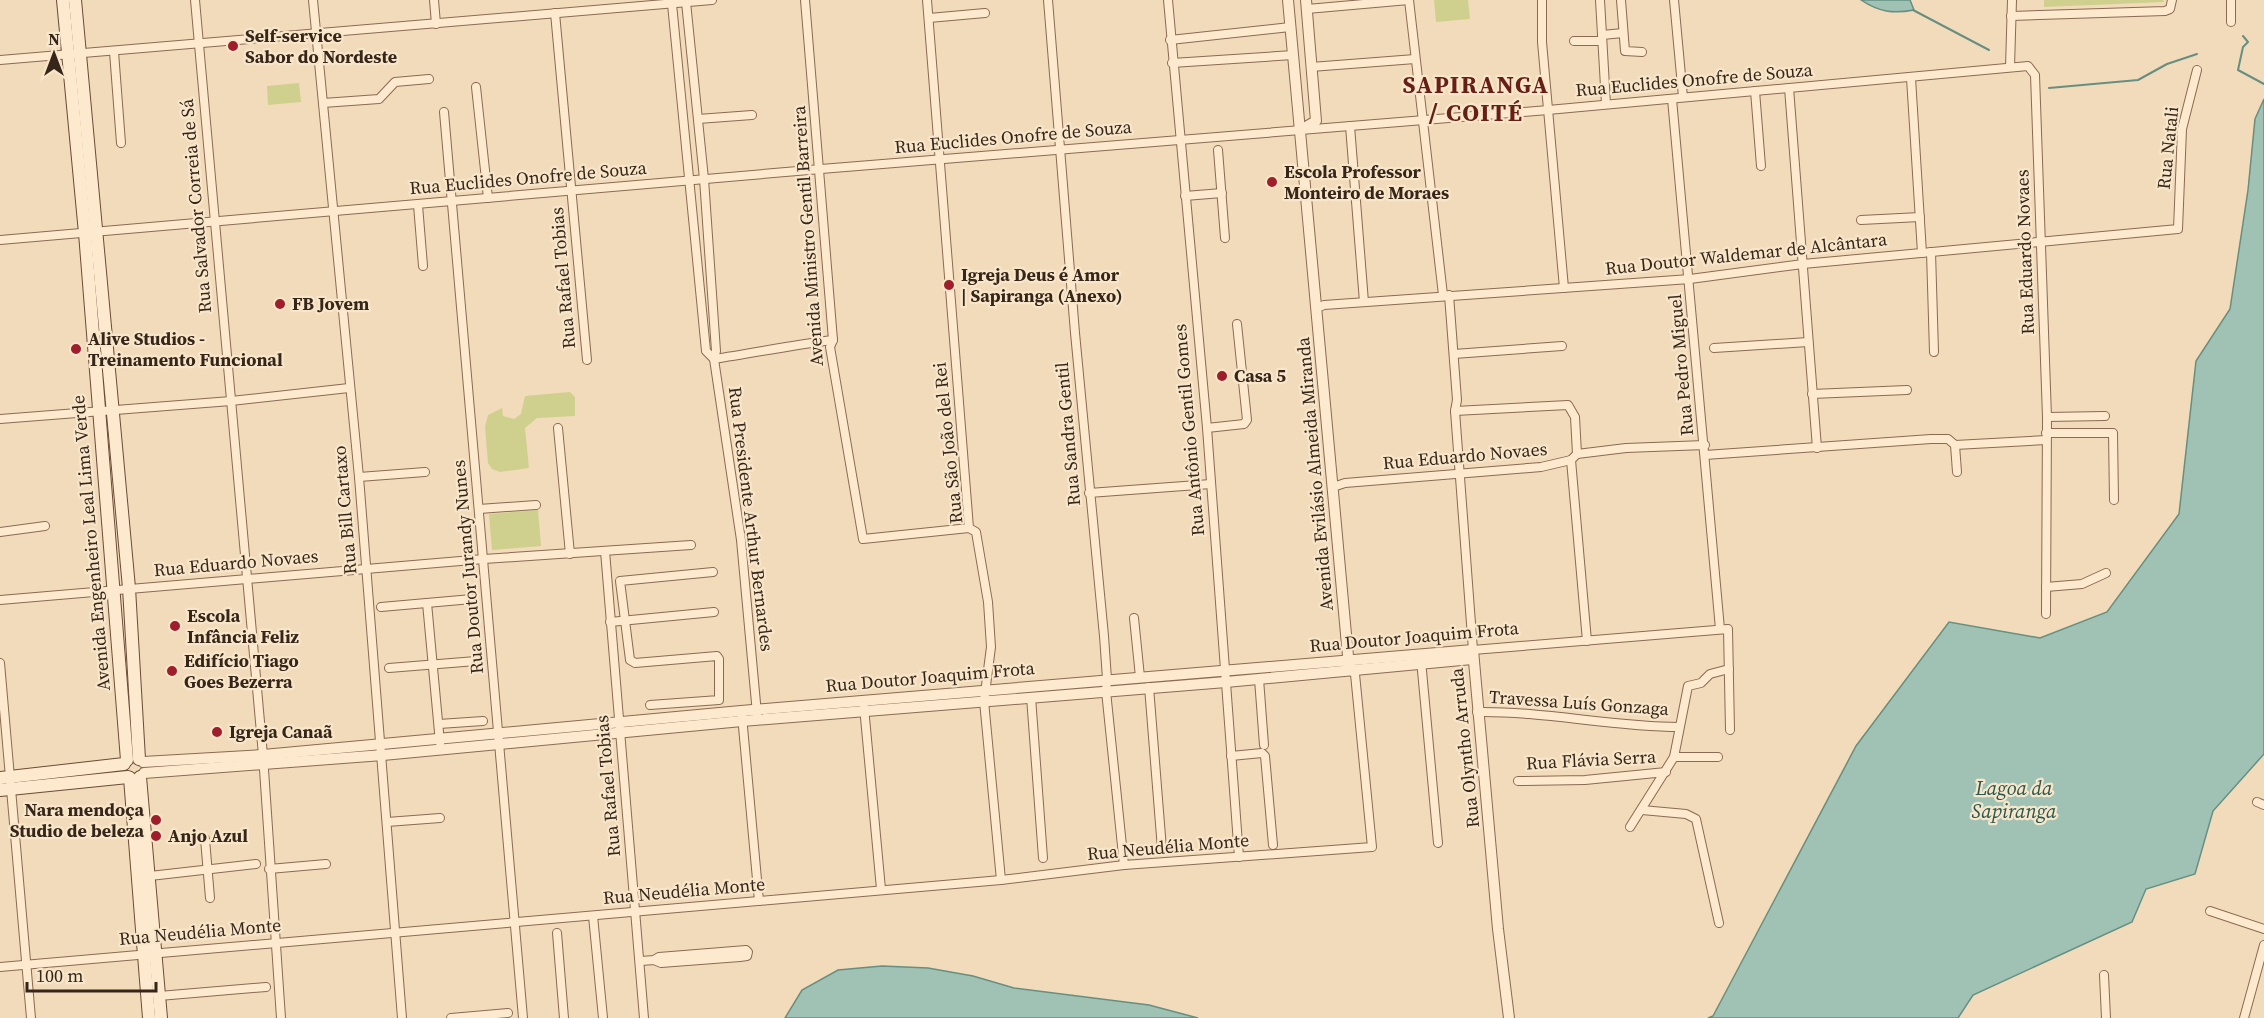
<svg xmlns="http://www.w3.org/2000/svg" width="2264" height="1018" font-family="'Source Serif 4',serif">
<style>
.green{fill:#cfd08e}
.water{fill:#9fc2b4;stroke:#668f81;stroke-width:1.5}
.lines{fill:none;stroke-linecap:round;stroke-linejoin:round}
.stream{stroke:#668f81;stroke-width:2}
.minor-casing{stroke:#8a6a53;stroke-width:10}
.tertiary-casing{stroke:#8a6a53;stroke-width:12}
.secondary-casing{stroke:#6b4b37;stroke-width:14}
.minor{stroke:#fce9ce;stroke-width:8}
.tertiary{stroke:#fce9ce;stroke-width:10}
.secondary{stroke:#fce9ce;stroke-width:12}
.poi-dot{fill:#9e1e2c;stroke:#f8e6ca;stroke-width:2}
.labels{text-anchor:middle;stroke-width:4.5;stroke-linejoin:round;paint-order:stroke}
.poi-label{font-size:18px;font-weight:bold;fill:#372519;stroke:#f8e6ca;text-anchor:start}
.street-label{font-size:18px;fill:#372519;stroke:#f8e6ca}
.water-label{font-size:20px;font-style:italic;fill:#275850;stroke:#f8e6ca}
.district-label{font-size:24px;font-weight:bold;letter-spacing:1.5px;fill:#671e15;stroke:#f8e6ca}
</style>
<rect width="100%" height="100%" fill="#f2dbba"/>
<g class="green">
<polygon points="1434,0 1468,0 1470,19 1436,22"/>
<polygon points="2044,0 2163,0 2164,2 2044,7"/>
<polygon points="299,83 301,102 268,105 267,86"/>
<polygon points="570,392 575,397 575,416 537,418 525,428 529,468 500,472 492,469 488,463 485,427 488,415 502,408 503,416 514,419 521,414 525,396"/>
<polygon points="538,510 541,546 492,550 489,514"/>
</g>
<g class="water">
<path d="M 1861,0 L 1910,0 L 1914,10 C 1893,14 1879,12 1861,0 Z"/>
<polygon points="2264,99 2264,754 2213,811 2195,874 2146,889 2132,922 1973,995 1958,1018 1708,1018 1713,1016 1856,746 1949,622 2040,638 2107,612 2179,514 2196,361 2230,309 2248,190 2255,119"/>
<polygon points="882,966 928,968 973,976 1014,988 1149,1005 1198,1018 785,1018 802,990 838,970"/>
</g>
<g class="lines">
<g class="stream">
<polyline points="1913,10 1989,50"/>
<polyline points="2243,36 2248,42 2243,47 2238,70 2264,84"/>
<polyline points="2049,88 2138,80 2167,64 2197,54"/>
</g>
<g class="minor-casing">
<g id="minor">
<polyline points="195,0 263,755 281,1018"/>
<polyline points="313,0 359,477 402,1018"/>
<polyline points="434,0 436,24"/>
<polyline points="805,0 833,340 830,347 863,539 969,528"/>
<polyline points="927,0 969,528 976,532 988,602 991,647 984,701 1001,880"/>
<polyline points="1048,0 1075,333 1104,636 1107,679 1106,691 1124,865"/>
<polyline points="1168,0 1207,428 1239,857"/>
<polyline points="1409,0 1443,295"/>
<polyline points="1542,0 1542,42 1564,288"/>
<polyline points="1600,0 1606,104"/>
<polyline points="1621,0 1625,51 1642,52"/>
<polyline points="1674,0 1683,97"/>
<polyline points="2231,0 2231,22"/>
<polyline points="686,2 704,179 716,351 714,359 741,540 757,714"/>
<polyline points="672,4 706,351 714,359"/>
<polyline points="1307,9 1409,0"/>
<polyline points="555,13 587,360"/>
<polyline points="2011,16 2165,11 2170,9 2172,0"/>
<polyline points="929,18 985,13"/>
<polyline points="1602,35 1623,33"/>
<polyline points="1170,40 1290,27"/>
<polyline points="1574,41 1602,41"/>
<polyline points="114,52 121,143"/>
<polyline points="0,60 712,0"/>
<polyline points="1172,63 1293,55"/>
<polyline points="1311,67 1415,59"/>
<polyline points="2010,67 2012,0"/>
<polyline points="1911,78 1922,253"/>
<polyline points="476,87 488,198"/>
<polyline points="1789,88 1817,448"/>
<polyline points="1755,91 1761,166"/>
<polyline points="1672,99 1720,629"/>
<polyline points="323,103 379,99 395,82 429,79"/>
<polyline points="444,112 523,1018"/>
<polyline points="698,119 752,115"/>
<polyline points="1350,126 1364,302"/>
<polyline points="1218,150 1225,238"/>
<polyline points="1185,196 1222,193"/>
<polyline points="418,205 423,266"/>
<polyline points="1861,220 1920,217"/>
<polyline points="0,240 821,169 1548,110 2028,66 2035,75 2047,417 2046,614"/>
<polyline points="1931,252 1934,352"/>
<polyline points="1449,295 1457,400 1455,411 1473,650 1728,629 1730,730"/>
<polyline points="1317,308 1324,305 1690,279 1803,264 2178,229 2182,129 2197,70"/>
<polyline points="1714,348 1808,342"/>
<polyline points="1454,354 1562,346"/>
<path d="M 714,359 C 754,353 792,345 833,340"/>
<polyline points="1812,394 1907,390"/>
<polyline points="1455,411 1568,405 1575,417 1577,454"/>
<polyline points="2047,417 2105,416"/>
<polyline points="0,419 231,401 349,388"/>
<polyline points="558,428 570,554"/>
<polyline points="1207,428 1244,424 1247,420 1237,324"/>
<polyline points="2046,433 2113,433 2114,500"/>
<polyline points="1955,445 1957,472"/>
<polyline points="1705,455 1931,439 1948,439 1955,445 2046,440"/>
<polyline points="1571,460 1587,641"/>
<polyline points="359,477 425,472"/>
<polyline points="1333,487 1345,483 1541,467 1571,460 1577,454 1626,448 1705,445"/>
<polyline points="1089,493 1211,484"/>
<polyline points="479,509 536,505"/>
<polyline points="0,532 45,526"/>
<polyline points="605,551 644,1018"/>
<polyline points="2046,587 2082,584 2106,573"/>
<polyline points="0,600 484,559 691,545"/>
<polyline points="427,603 440,743"/>
<polyline points="381,607 472,599"/>
<polyline points="1134,618 1140,677"/>
<polyline points="610,622 714,612"/>
<polyline points="1421,660 1438,843"/>
<polyline points="0,663 31,1018"/>
<polyline points="389,668 476,661"/>
<polyline points="1259,679 1264,745"/>
<polyline points="1149,687 1162,849"/>
<polyline points="1031,697 1043,858"/>
<polyline points="650,705 719,700 719,659 717,656 635,663 630,660 620,581 713,572"/>
<polyline points="864,707 881,889"/>
<path d="M 1477,712 C 1545,711 1612,727 1679,727"/>
<polyline points="742,716 759,901"/>
<polyline points="439,724 483,721"/>
<polyline points="1231,756 1262,753 1265,756 1273,845"/>
<polyline points="1674,757 1718,757"/>
<polyline points="1518,781 1585,780 1666,772"/>
<polyline points="2257,802 2264,805"/>
<polyline points="1642,810 1686,814 1696,819 1719,923"/>
<polyline points="387,822 440,818"/>
<polyline points="1630,827 1674,757 1688,686 1701,683 1710,674 1729,669"/>
<polyline points="205,839 210,898"/>
<polyline points="269,869 326,864"/>
<polyline points="150,876 256,864"/>
<polyline points="2210,911 2264,929"/>
<polyline points="593,916 603,1018"/>
<polyline points="557,933 564,1018"/>
<polyline points="641,961 654,960 661,963 740,957 747,956 748,952 746,950 659,957 654,960"/>
<polyline points="0,967 1001,880 1124,865 1372,847 1355,674 1350,670"/>
<polyline points="2104,975 2106,1018"/>
<polyline points="159,996 266,987"/>
<polyline points="451,1018 508,1013"/>
<polyline points="2244,1018 2264,945"/>
</g>
</g>
<g class="tertiary-casing">
<g id="tertiary">
<polyline points="1288,0 1349,667"/>
<polyline points="1301,130 1316,121 1306,0"/>
<polyline points="143,762 263,755 741,711 1473,650 1498,929 1509,1018"/>
<polyline points="144,773 383,755 742,721 1226,682 1472,659"/>
</g>
</g>
<g class="secondary-casing">
<g id="secondary">
<polyline points="63,0 85,233 127,760"/>
<polyline points="75,0 129,588 139,759"/>
<polyline points="140,777 161,1018"/>
<polyline points="0,778 124,764"/>
<polyline points="130,778 149,1018"/>
<polyline points="0,790 128,777"/>
</g>
</g>
<use href="#minor" class="minor"/>
<use href="#tertiary" class="tertiary"/>
<use href="#secondary" class="secondary"/>
</g>
<g class="poi-dot">
<circle cx="233" cy="46" r="6"/>
<circle cx="1272" cy="182" r="6"/>
<circle cx="949" cy="285" r="6"/>
<circle cx="280" cy="304" r="6"/>
<circle cx="76" cy="349" r="6"/>
<circle cx="1222" cy="376" r="6"/>
<circle cx="175" cy="626" r="6"/>
<circle cx="172" cy="671" r="6"/>
<circle cx="217" cy="732" r="6"/>
<circle cx="156" cy="820" r="6"/>
<circle cx="156" cy="836" r="6"/>
</g>
<g class="labels">
<g class="poi-label">
<text x="245" y="42">Self-service<tspan x="245" dy="21">Sabor do Nordeste</tspan></text>
<text x="1284" y="178">Escola Professor<tspan x="1284" dy="21">Monteiro de Moraes</tspan></text>
<text x="961" y="281">Igreja Deus é Amor<tspan x="961" dy="21">| Sapiranga (Anexo)</tspan></text>
<text x="292" y="310">FB Jovem</text>
<text x="88" y="345">Alive Studios -<tspan x="88" dy="21">Treinamento Funcional</tspan></text>
<text x="1234" y="382">Casa 5</text>
<text x="187" y="622">Escola<tspan x="187" dy="21">Infância Feliz</tspan></text>
<text x="184" y="667">Edifício Tiago<tspan x="184" dy="21">Goes Bezerra</tspan></text>
<text x="229" y="738">Igreja Canaã</text>
<text x="144" y="816" text-anchor="end">Nara mendoça<tspan x="144" dy="21">Studio de beleza</tspan></text>
<text x="168" y="842">Anjo Azul</text>
</g>
<g class="street-label">
<text transform="translate(1694 80) rotate(-5)" y="6">Rua Euclides Onofre de Souza</text>
<text transform="translate(1013 137) rotate(-5)" y="6">Rua Euclides Onofre de Souza</text>
<text transform="translate(2168 148) rotate(-84)" y="6">Rua Natali</text>
<text transform="translate(528 178) rotate(-5)" y="6">Rua Euclides Onofre de Souza</text>
<text transform="translate(196 206) rotate(-95)" y="6">Rua Salvador Correia de Sá</text>
<text transform="translate(808 236) rotate(-94)" y="6">Avenida Ministro Gentil Barreira</text>
<text transform="translate(2025 252) rotate(-92)" y="6">Rua Eduardo Novaes</text>
<text transform="translate(1746 254) rotate(-6)" y="6">Rua Doutor Waldemar de Alcântara</text>
<text transform="translate(563 278) rotate(-95)" y="6">Rua Rafael Tobias</text>
<text transform="translate(1681 365) rotate(-95)" y="6">Rua Pedro Miguel</text>
<text transform="translate(1189 430) rotate(-95)" y="6">Rua Antônio Gentil Gomes</text>
<text transform="translate(1068 434) rotate(-95)" y="6">Rua Sandra Gentil</text>
<text transform="translate(948 443) rotate(-96)" y="6">Rua São João del Rei</text>
<text transform="translate(1465 456) rotate(-5)" y="6">Rua Eduardo Novaes</text>
<text transform="translate(1315 474) rotate(-95)" y="6">Avenida Evilásio Almeida Miranda</text>
<text transform="translate(345 510) rotate(-95)" y="6">Rua Bill Cartaxo</text>
<text transform="translate(751 519) rotate(83)" y="6">Rua Presidente Arthur Bernardes</text>
<text transform="translate(91 543) rotate(-95)" y="6">Avenida Engenheiro Leal Lima Verde</text>
<text transform="translate(236 563) rotate(-5)" y="6">Rua Eduardo Novaes</text>
<text transform="translate(468 567) rotate(-95)" y="6">Rua Doutor Jurandy Nunes</text>
<text transform="translate(1414 637) rotate(-5)" y="6">Rua Doutor Joaquim Frota</text>
<text transform="translate(930 677) rotate(-5)" y="6">Rua Doutor Joaquim Frota</text>
<text transform="translate(1579 703) rotate(4)" y="6">Travessa Luís Gonzaga</text>
<text transform="translate(1465 748) rotate(-96)" y="6">Rua Olyntho Arruda</text>
<text transform="translate(1591 760) rotate(-3)" y="6">Rua Flávia Serra</text>
<text transform="translate(608 786) rotate(-95)" y="6">Rua Rafael Tobias</text>
<text transform="translate(1168 847) rotate(-5)" y="6">Rua Neudélia Monte</text>
<text transform="translate(684 891) rotate(-5)" y="6">Rua Neudélia Monte</text>
<text transform="translate(200 932) rotate(-5)" y="6">Rua Neudélia Monte</text>
</g>
<g class="water-label">
<text x="2014" y="795">Lagoa da<tspan x="2014" dy="23">Sapiranga</tspan></text>
</g>
<g class="district-label">
<text x="1476" y="93">SAPIRANGA<tspan x="1476" dy="28">/ COITÉ</tspan></text>
</g>
</g>
<g transform="translate(54 54)" stroke="#f8e6ca" stroke-width="4.5" paint-order="stroke">
<path d="M0-4.5L10 22L0 15L-10 22Z" fill="#372519"/>
<text y="-9" font-size="16" font-weight="bold" text-anchor="middle" fill="#372519">N</text>
</g>
<path d="M27 982v9h129v-9" fill="none" stroke="#372519" stroke-width="3"/>
<text x="36" y="982" font-size="18" fill="#372519" stroke="#f8e6ca" stroke-width="4.5" paint-order="stroke">100 m</text>
</svg>
